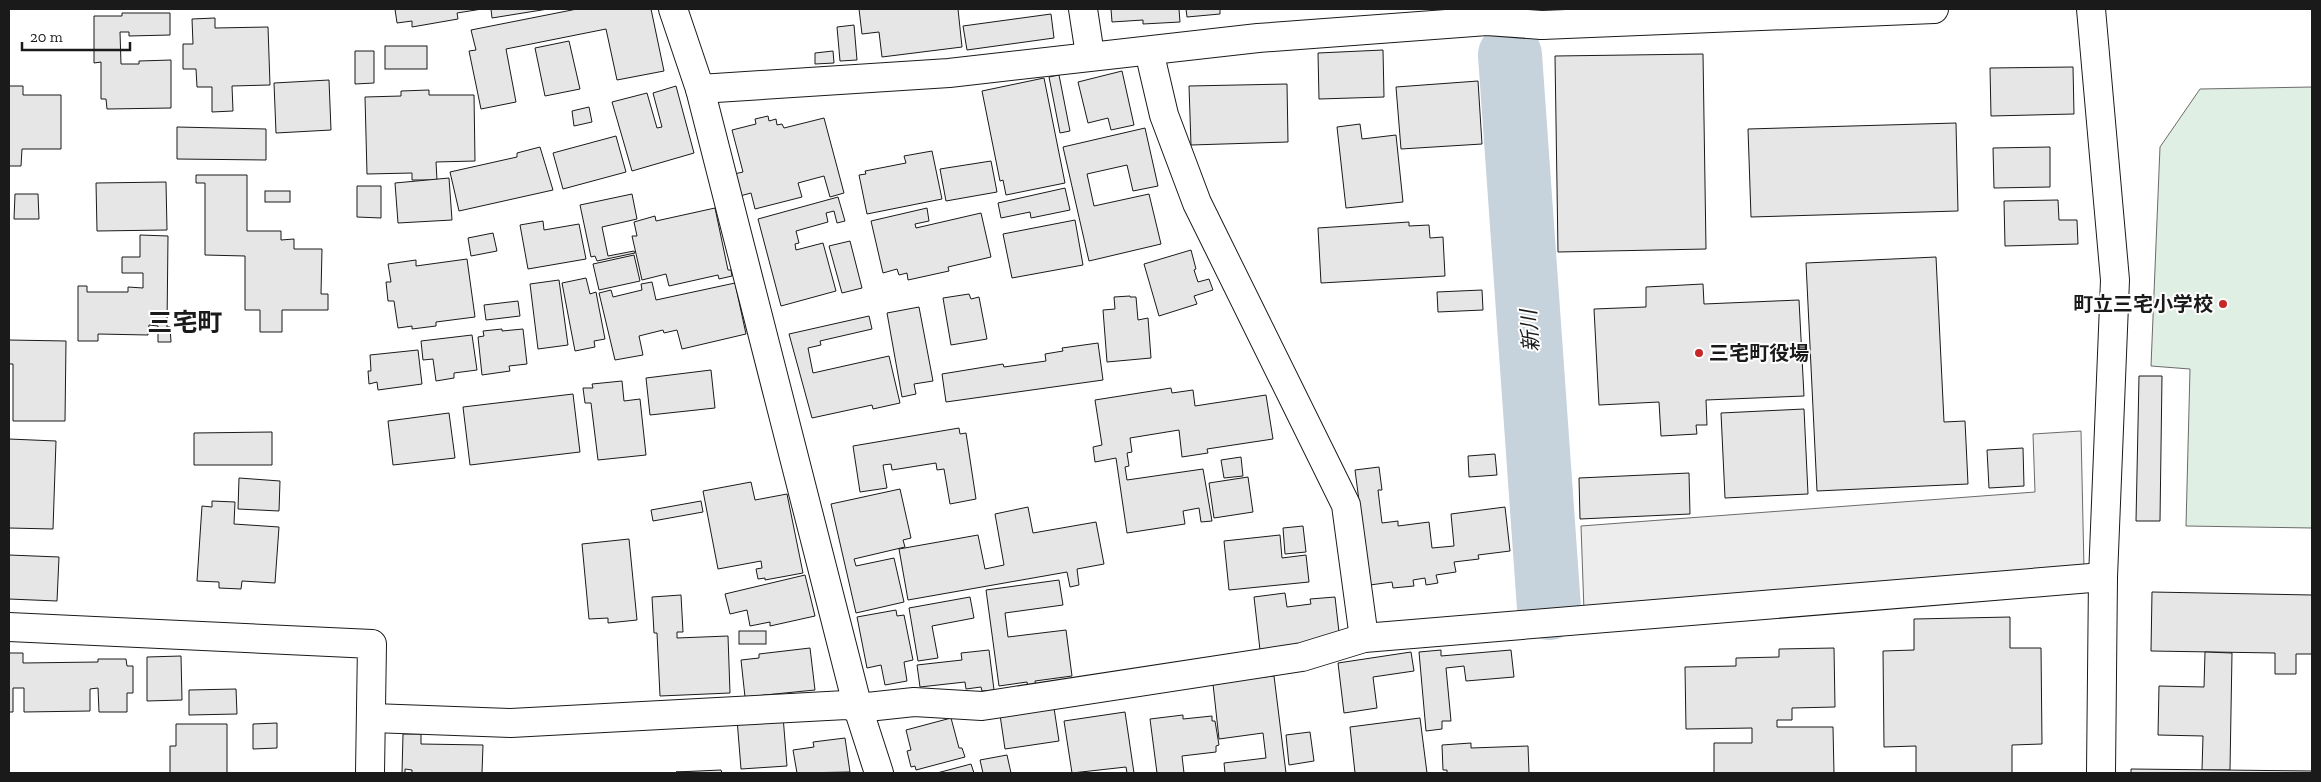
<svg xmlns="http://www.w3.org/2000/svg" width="2321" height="782" font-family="'Zilla Slab','Noto Sans JP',serif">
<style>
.green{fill:#e0efe3;stroke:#6a6a6a}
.parking{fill:#ededed;stroke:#6a6a6a}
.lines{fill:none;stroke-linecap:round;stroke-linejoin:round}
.river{stroke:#c6d2dc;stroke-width:64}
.building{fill:#e6e6e6;stroke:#1a1a1a}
.street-casing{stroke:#1a1a1a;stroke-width:30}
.secondary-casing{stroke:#1a1a1a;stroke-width:30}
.street{stroke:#fff;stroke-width:28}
.secondary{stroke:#fff;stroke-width:28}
.poi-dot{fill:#c62828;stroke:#fff;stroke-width:2}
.labels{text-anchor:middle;stroke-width:4;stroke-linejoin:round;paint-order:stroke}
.poi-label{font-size:20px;font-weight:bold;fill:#1a1a1a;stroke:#fff;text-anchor:end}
.water-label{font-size:21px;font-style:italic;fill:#1a1a1a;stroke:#fff}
.district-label{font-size:25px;font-weight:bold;fill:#1a1a1a;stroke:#fff}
</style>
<rect width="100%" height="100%" fill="#fff"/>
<polygon class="green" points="2312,87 2312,528 2186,526 2190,369 2151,366 2160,147 2200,89"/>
<polygon class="parking" points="2081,431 2084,569 1584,611 1581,526 2035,492 2033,434"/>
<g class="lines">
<polyline class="river" points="1510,55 1549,608"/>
</g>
<g class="building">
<polygon points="395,9 482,9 457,13 458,19 412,27 412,21 397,23"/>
<polygon points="491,9 548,9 492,18"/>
<polygon points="577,9 651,9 664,71 617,80 606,29 506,49 516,102 481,109 469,51 476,50 471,30"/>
<polygon points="859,9 958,9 962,47 882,57 879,32 862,34"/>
<polygon points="1111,9 1179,9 1180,22 1143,24 1143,20 1112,22"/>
<polygon points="1186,9 1220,9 1220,14 1187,17"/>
<polygon points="122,13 170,13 170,35 129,36 129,32 120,32 121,64 139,64 139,61 171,60 171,108 107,109 106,99 101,99 101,62 94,63 94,16 122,16"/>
<polygon points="1051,14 1054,38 967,50 963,26"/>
<polygon points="215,18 215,28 268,27 270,85 232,86 233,111 212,112 212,87 197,87 196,69 183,69 183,44 193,44 192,19"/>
<polygon points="854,25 857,60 840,61 837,27"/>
<polygon points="569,41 580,89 545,96 535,48"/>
<rect x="385" y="46" width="42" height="23"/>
<polygon points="1383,50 1384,97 1319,99 1318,53"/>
<polygon points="355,51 374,51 374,83 355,84"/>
<polygon points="833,51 834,63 815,64 815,53"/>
<polygon points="1703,54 1706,249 1558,252 1555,56"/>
<polygon points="2073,67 2074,114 1991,116 1990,68"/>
<polygon points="1122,71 1134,125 1111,130 1108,118 1088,123 1078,82"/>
<polygon points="1059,75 1070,131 1060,133 1049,77"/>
<polygon points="1044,78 1065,183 1006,195 1003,180 1000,181 982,91"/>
<polygon points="329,80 331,130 276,133 274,83"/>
<polygon points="1478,81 1482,144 1401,149 1396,87"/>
<polygon points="1287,84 1288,142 1191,145 1189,86"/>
<polygon points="9,86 23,86 23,95 61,95 61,149 22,149 21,166 9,166"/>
<polygon points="676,86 694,153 632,171 612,102 647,93 657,128 662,127 653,93"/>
<polygon points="429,90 429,95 474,95 475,161 436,162 437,180 412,180 412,173 367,174 365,97 401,96 401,91"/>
<polygon points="589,107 592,122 574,126 572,111"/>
<polygon points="768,116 769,121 776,119 777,125 782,124 784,128 824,118 844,193 830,197 824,176 798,183 802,197 755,209 751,193 740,196 734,174 743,172 732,130 756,124 755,119"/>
<polygon points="1956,123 1958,211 1751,217 1748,129"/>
<polygon points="1360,124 1362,139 1396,135 1403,202 1346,208 1337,127"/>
<polygon points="177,127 266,129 266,160 177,159"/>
<polygon points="1145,128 1158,186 1133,191 1127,165 1087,174 1094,206 1149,194 1161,244 1089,261 1063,147"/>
<polygon points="616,136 626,172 563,189 553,153"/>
<polygon points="540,147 553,190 459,211 450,172 517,157 517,153"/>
<polygon points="2050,147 2050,187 1994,188 1993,148"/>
<polygon points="932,151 942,199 867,214 859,175 866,174 865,171 906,163 904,156"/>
<polygon points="991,161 997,192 946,201 940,169"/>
<polygon points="196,175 247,175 247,231 281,231 281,240 294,239 294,249 322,249 321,294 328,294 328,310 282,310 282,332 260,332 260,310 245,310 245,256 205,255 205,183 196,183"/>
<polygon points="449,178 452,220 398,223 395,183"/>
<polygon points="166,182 167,230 97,231 96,183"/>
<polygon points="357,186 381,186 381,218 357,217"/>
<polygon points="1065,188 1070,210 1031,218 1030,212 1001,218 998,203"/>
<rect x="265" y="191" width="25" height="11"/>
<polygon points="15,194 38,194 39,219 14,219"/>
<polygon points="632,194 637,219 602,227 608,256 634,251 635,253 597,261 595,256 591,257 580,205"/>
<polygon points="838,197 845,221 837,223 834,211 826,213 828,222 796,231 799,243 795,244 796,250 823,243 836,291 781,306 758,219"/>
<polygon points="2058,200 2059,220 2077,220 2078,244 2005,246 2004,201"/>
<polygon points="715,208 728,270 731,270 732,276 719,279 718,275 669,286 666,274 642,280 632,236 637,236 634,222 655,216 656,221"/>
<polygon points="927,208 929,221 915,224 916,228 981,213 991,257 948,267 949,271 908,280 907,273 899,275 897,269 883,273 871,221"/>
<polygon points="1075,220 1083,265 1012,278 1003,234"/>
<polygon points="543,221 544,230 579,224 586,259 528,269 520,225"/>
<polygon points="1409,222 1409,226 1429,225 1430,238 1443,237 1445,276 1321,283 1318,228"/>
<polygon points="493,233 497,251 471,256 468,238"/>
<polygon points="140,235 168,236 167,327 170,327 171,342 158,342 158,326 149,325 148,335 98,334 98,341 78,341 78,286 87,286 87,292 128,292 128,287 143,288 143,273 122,273 122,257 140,257"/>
<polygon points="850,241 862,288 842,293 829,246"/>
<polygon points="1191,250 1196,269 1194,270 1198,282 1209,279 1213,290 1194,296 1197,304 1159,316 1144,264"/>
<polygon points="634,255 640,281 599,290 593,264"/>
<polygon points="1936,257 1944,422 1965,421 1968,484 1817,491 1806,263"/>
<polygon points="467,259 475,317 436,322 436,326 412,329 412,326 398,328 394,301 388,301 386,282 391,282 388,264 416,260 416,266"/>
<polygon points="586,278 590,294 596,292 605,339 594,341 595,347 575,351 562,283"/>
<polygon points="559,280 568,345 538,349 530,284"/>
<polygon points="652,282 656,300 735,283 746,334 682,349 677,330 664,333 663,330 639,336 643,355 615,360 599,293 611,290 613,297 642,290 641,284"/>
<polygon points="1703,284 1704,304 1799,300 1804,396 1706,400 1707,425 1696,425 1697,434 1661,436 1659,402 1599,405 1594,309 1646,307 1646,287"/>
<polygon points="1482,290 1483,310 1438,312 1437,292"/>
<polygon points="969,294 971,299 979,297 987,339 951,345 943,298"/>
<polygon points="1130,296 1130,297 1136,297 1138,320 1148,318 1151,358 1107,362 1103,310 1115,309 1114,297"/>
<polygon points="518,301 520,316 486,320 484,305"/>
<polygon points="919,307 933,381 914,384 916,394 902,397 887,313"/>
<polygon points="869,316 872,329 820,341 821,345 808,348 813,373 889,356 900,403 873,409 872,405 812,418 789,334"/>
<polygon points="502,329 502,331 523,329 527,364 509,366 510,371 482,375 478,337 484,336 483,331"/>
<polygon points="472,335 477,370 454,373 454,378 436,381 433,359 423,360 421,341"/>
<polygon points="9,340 66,341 65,421 13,421 13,364 9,364"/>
<polygon points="1098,343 1103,380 946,402 942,374 1003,364 1004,367 1046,361 1045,354 1063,351 1062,348"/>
<polygon points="418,350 422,384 378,390 377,382 369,384 368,371 371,371 370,355"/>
<polygon points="711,370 715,408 650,415 646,378"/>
<polygon points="2139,376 2162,376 2160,521 2136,521"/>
<polygon points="622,381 624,401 640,399 646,455 598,460 591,403 585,403 583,388 593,388 592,384"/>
<polygon points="1171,388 1172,393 1193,390 1195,406 1266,395 1273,439 1207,449 1208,453 1182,457 1179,430 1130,438 1132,452 1127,453 1129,466 1125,467 1127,480 1203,469 1212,521 1201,522 1199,508 1183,511 1185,524 1127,533 1116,458 1095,462 1093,447 1102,445 1095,400"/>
<polygon points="573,394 580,452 470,465 463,407"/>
<polygon points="1804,409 1808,494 1725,498 1721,413"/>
<polygon points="449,413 455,458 393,465 388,421"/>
<polygon points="959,428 960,434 966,433 976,499 950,504 944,469 937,470 936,463 892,470 891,464 883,465 887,488 860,492 853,446"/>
<polygon points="272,432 272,465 194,465 194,433"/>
<polygon points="9,439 56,441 53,529 9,528"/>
<polygon points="2023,448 2024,486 1989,488 1987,450"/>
<polygon points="1495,454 1497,475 1469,477 1468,456"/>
<polygon points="1241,457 1243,476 1224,478 1221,460"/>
<polygon points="1379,467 1382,490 1378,490 1382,523 1398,521 1398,526 1429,522 1432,548 1454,546 1451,514 1505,507 1510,551 1478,555 1479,559 1454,562 1456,572 1436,575 1438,583 1426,585 1425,578 1413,580 1414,586 1393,588 1392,582 1370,585 1355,470"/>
<polygon points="1689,473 1690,514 1580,519 1579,478"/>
<polygon points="1248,477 1253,512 1214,518 1209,483"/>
<polygon points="239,478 280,481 279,511 238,509"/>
<polygon points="751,482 755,500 787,494 803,573 765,580 765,578 758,579 756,569 762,568 761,561 718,569 703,491"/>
<polygon points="900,489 911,538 903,540 905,547 854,559 856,566 894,558 904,602 856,613 831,504"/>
<polygon points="212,501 235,502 234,524 279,527 275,583 242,581 241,589 219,588 219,582 197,581 202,506 212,507"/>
<polygon points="701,501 703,512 653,521 651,510"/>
<polygon points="1028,507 1033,533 1096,522 1104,564 1077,569 1079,585 1070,587 1067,572 908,600 899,549 978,535 985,569 1004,565 995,514"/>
<polygon points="1303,526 1306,552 1285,554 1283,528"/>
<polygon points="1280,535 1282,558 1306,555 1309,582 1229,590 1224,541"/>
<polygon points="629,539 637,620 608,623 608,618 589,619 582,544"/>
<polygon points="9,555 59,557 57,601 9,599"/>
<polygon points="805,575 815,616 770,626 770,622 750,626 747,610 730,614 725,594"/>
<polygon points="1059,580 1063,605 1005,613 1008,637 1066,630 1072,676 1035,681 1036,686 1028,688 1027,682 999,686 986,590"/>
<polygon points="2152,592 2312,595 2312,654 2296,654 2296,674 2275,674 2275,653 2151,651"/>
<polygon points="1285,593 1287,607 1311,604 1310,599 1335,597 1340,641 1260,650 1254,597"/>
<polygon points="681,595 683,632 677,632 677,638 728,636 730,693 660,696 657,633 654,633 652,597"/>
<polygon points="970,597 974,618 932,626 938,658 918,661 909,608"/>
<polygon points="896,610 897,616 904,615 913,660 904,662 907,681 885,685 881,665 867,668 857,617"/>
<polygon points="2010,617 2010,648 2041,648 2042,744 2012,745 2012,773 1916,773 1916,746 1884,747 1883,651 1914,650 1914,619"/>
<rect x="739" y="631" width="27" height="13"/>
<polygon points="810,648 815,690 745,697 741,660 759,658 759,654"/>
<polygon points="1834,648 1835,707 1792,708 1792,720 1777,720 1777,727 1833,727 1834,773 1714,773 1714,743 1752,743 1752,728 1686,729 1685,667 1736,666 1736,658 1779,657 1779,649"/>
<polygon points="989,650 994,690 982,691 981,687 966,689 965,682 920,687 917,665 962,660 961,653"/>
<polygon points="1441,650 1441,656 1511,650 1514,677 1466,681 1464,666 1446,668 1451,721 1442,721 1442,729 1426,731 1419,652"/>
<polygon points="1411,652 1414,671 1373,677 1377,708 1344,713 1338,663"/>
<polygon points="2205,652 2232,653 2230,770 2202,770 2203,736 2158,735 2159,686 2204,687"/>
<polygon points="9,653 23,653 23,663 98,662 98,659 126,659 127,666 133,666 133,693 127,693 127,712 99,712 98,688 90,689 90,711 24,712 24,688 13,688 13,712 9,712"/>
<polygon points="181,656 182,700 147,701 147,657"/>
<polygon points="1232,676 1253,678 1274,676 1286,773 1225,773 1224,763 1266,758 1263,733 1219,739 1213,684 1232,682"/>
<polygon points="236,689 237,714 189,715 189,690"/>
<polygon points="1054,708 1059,741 1005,749 1000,715"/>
<polygon points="1125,712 1134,773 1127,773 1126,767 1072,773 1064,721"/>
<polygon points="1183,715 1183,719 1212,716 1212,721 1215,721 1219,745 1216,746 1216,752 1182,756 1184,773 1157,773 1150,719"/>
<polygon points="783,716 787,766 741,769 737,719"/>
<polygon points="951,718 959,748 962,748 965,757 916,770 915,766 911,767 907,751 911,750 906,730"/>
<polygon points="1420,718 1427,773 1355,773 1350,727"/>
<polygon points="277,723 277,748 253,749 253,724"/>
<polygon points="176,724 227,724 227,773 170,773 170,746 176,746"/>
<polygon points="1310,732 1314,761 1289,765 1286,735"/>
<polygon points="403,734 421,734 421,744 483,745 482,773 412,773 412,770 405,769 405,773 402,773"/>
<polygon points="845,738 850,772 797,773 793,750 814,747 813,742"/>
<polygon points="1471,743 1471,748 1528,746 1529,773 1447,773 1447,770 1443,770 1442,745"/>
<polygon points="1007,755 1011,773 983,773 980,760"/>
<polygon points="971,764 974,773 937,773"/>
<polygon points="2131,769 2312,771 2312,773 2131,773"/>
<polygon points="721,770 722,773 676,772"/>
</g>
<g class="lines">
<g class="street-casing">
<g id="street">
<polyline points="673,9 700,89 858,708 879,773"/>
<polyline points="1083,9 1090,55"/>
<polyline points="1149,51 1164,115 1197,203 1346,505 1364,638"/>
<polyline points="700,89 949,73 1258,38 1487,21 1542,25"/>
<polyline points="9,627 372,644 370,773"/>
<polyline points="372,718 511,723 846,705 858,708 914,702 982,706 1302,657 1364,638 2103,577"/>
</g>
</g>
<g class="secondary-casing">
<g id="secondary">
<polyline points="2091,9 2115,280 2103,577 2101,773"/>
<polyline points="1542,25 1934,9"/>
</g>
</g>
<use href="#street" class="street"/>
<use href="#secondary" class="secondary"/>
</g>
<g class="poi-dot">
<circle cx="2223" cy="304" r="5"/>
<circle cx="1699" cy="353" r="5"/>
</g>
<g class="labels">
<g class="poi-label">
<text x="2213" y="311">町立三宅小学校</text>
<text x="1709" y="360" text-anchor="start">三宅町役場</text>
</g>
<g class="water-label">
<text transform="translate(1530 331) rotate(-94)" y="7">新川</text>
</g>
<g class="district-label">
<text x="185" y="331">三宅町</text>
</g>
</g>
<rect width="2321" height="782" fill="none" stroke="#1a1a1a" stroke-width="20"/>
<path d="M22 42v8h108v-8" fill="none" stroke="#1a1a1a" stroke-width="2.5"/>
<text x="30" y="42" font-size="15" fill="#1a1a1a" stroke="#ffffff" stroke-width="4" paint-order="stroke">20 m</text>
</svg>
